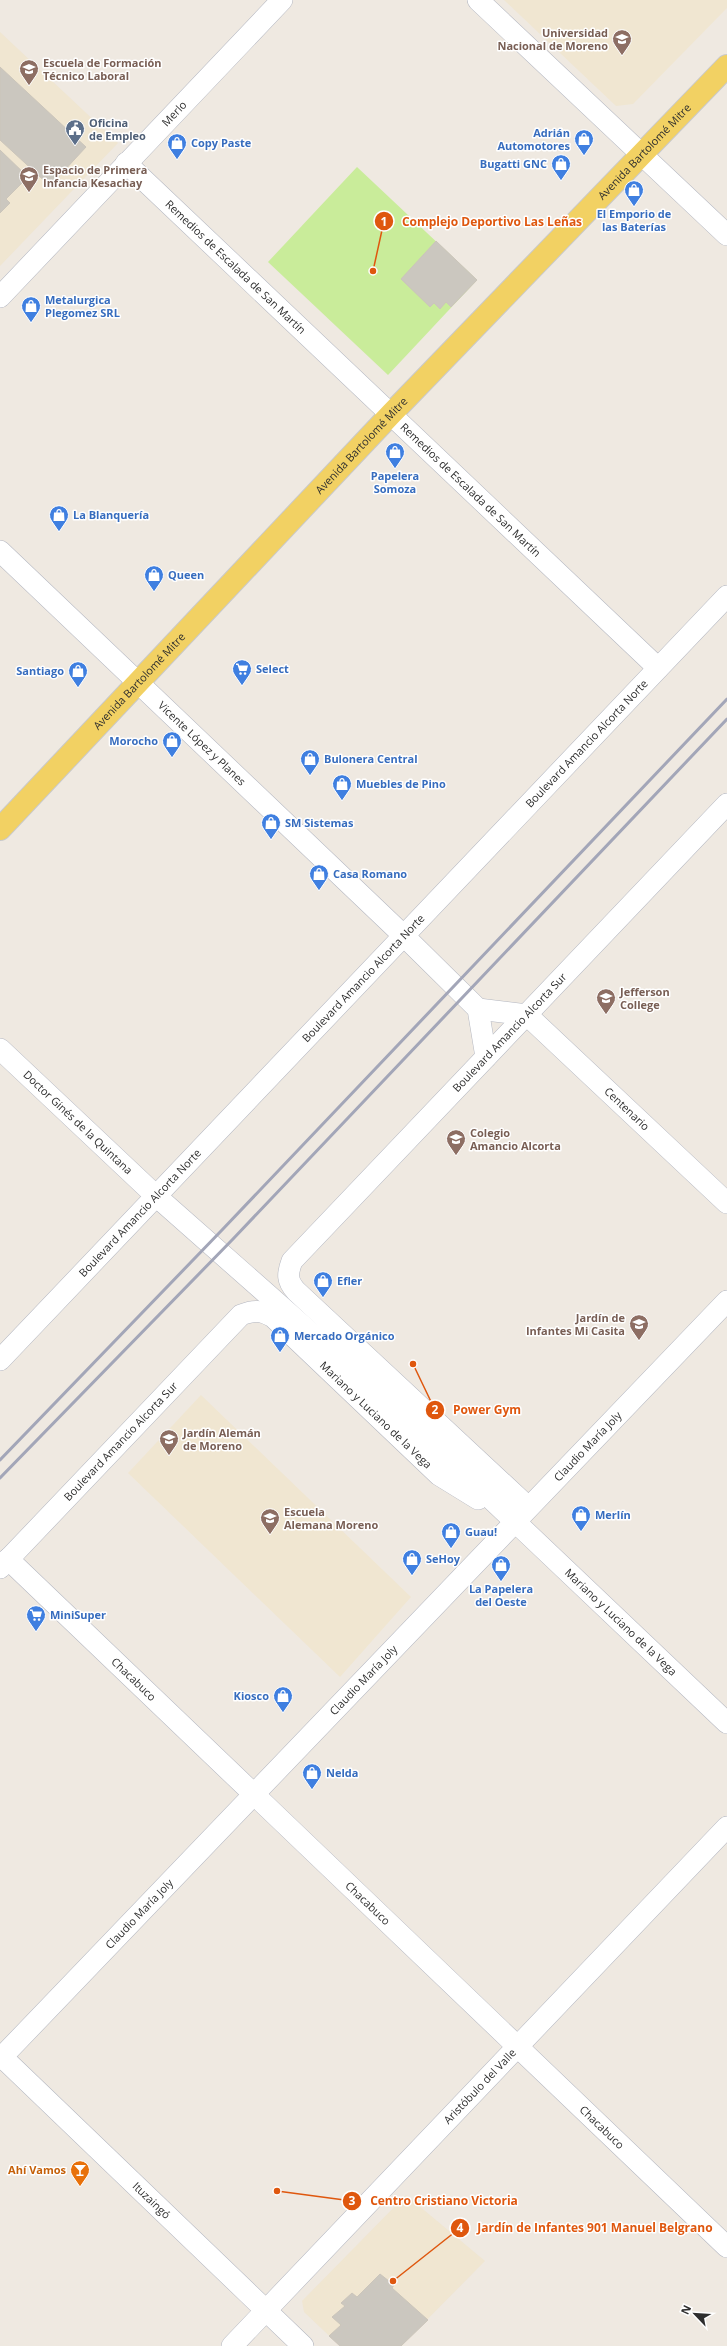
<svg xmlns="http://www.w3.org/2000/svg" width="727" height="2346" font-family="'Open Sans',sans-serif">
<style>
.education{fill:#f0e6d1}
.pitch{fill:#c9ec9a}
.building{fill:#cbc7bf;stroke:#cbc5ba}
.lines{fill:none;stroke-linecap:round;stroke-linejoin:round}
.minor-casing{stroke:#b4b7c1;stroke-width:22}
.major-casing{stroke:#c9c9c9;stroke-width:24}
.minor{stroke:#fff;stroke-width:21}
.major{stroke:#f2d163;stroke-width:22}
.rail{stroke:#a3a6b8;stroke-width:3}
.labels{text-anchor:middle;stroke-width:3;stroke-linejoin:round;paint-order:stroke}
.education-label{font-size:11px;font-weight:bold;fill:#785e54;stroke:#fff;text-anchor:start}
.street-label{font-size:11px;fill:#2e2e2e;stroke:#fff}
.service-label{font-size:11px;font-weight:bold;fill:#4e5e75;stroke:#fff;text-anchor:start}
.shop-label{font-size:11px;font-weight:bold;fill:#366cbe;stroke:#fff;text-anchor:start}
.food-label{font-size:11px;font-weight:bold;fill:#c56008;stroke:#fff;text-anchor:end}
.leader{fill:none;stroke:#df570e;stroke-width:1.5}
.callout-dot{fill:#df570e;stroke:#fff;stroke-width:1.5}
.mark-label{font-size:12px;text-anchor:middle;font-weight:bold;fill:#fff}
.callout-label{font-size:12px;text-anchor:middle;font-weight:bold;fill:#df570e;stroke:#fff;stroke-width:3;stroke-linejoin:round;paint-order:stroke}
</style>
<rect width="100%" height="100%" fill="#efe9e1"/>
<g class="education">
<polygon points="504,0 727,0 727,8 633,104 616,106"/>
<polygon points="0,32 118,143 0,266"/>
<polygon points="201,1395 411,1597 340,1677 128,1473"/>
<polygon points="406,2195 485,2261 401,2346 340,2346 304,2312 302,2301"/>
</g>
<polygon class="pitch" points="357,167 477,280 388,375 268,262"/>
<g class="building">
<polygon points="0,67 86,147 50,186 0,140"/>
<polygon points="0,150 28,177 6,199 10,203 0,213"/>
<polygon points="436,241 477,280 451,307 446,302 440,309 434,303 430,307 401,279"/>
<polygon points="380,2274 394,2285 392,2288 428,2320 401,2346 340,2346 329,2336 341,2325 332,2317 345,2306 341,2303 352,2293 357,2297"/>
</g>
<g class="lines">
<g class="minor-casing">
<g id="minor">
<polyline points="478,0 727,235"/>
<path id="s1" d="M 126,163 L 658,668"/>
<path id="s2" d="M 0,297 L 282,0"/>
<path id="s3" d="M 0,551 L 404,936 L 478,1009 L 486,1057"/>
<polyline points="478,1009 527,1015"/>
<path id="s4" d="M 527,1015 L 727,1203"/>
<path id="s5" d="M 0,1049 L 156,1196 L 387,1400 L 727,1723"/>
<path id="s6" d="M 0,1360 L 727,596"/>
<path id="s7" d="M 528,1507 L 296,1291 C 287,1281 287,1274 292,1261 L 727,804"/>
<path id="s8" d="M 8,1559 L 727,2247"/>
<path id="s9" d="M 0,1568 L 241,1315 C 254,1310 261,1310 273,1317 L 439,1475 L 478,1499"/>
<path id="s10" d="M 0,2055 L 303,2346"/>
<path id="s11" d="M 0,2059 L 727,1301"/>
<path id="s12" d="M 232,2346 L 727,1827"/>
</g>
</g>
<g class="major-casing">
<g id="major">
<path id="s13" d="M 0,829 L 391,414 L 727,66"/>
</g>
</g>
<use href="#minor" class="minor"/>
<use href="#major" class="major"/>
<g class="rail">
<polyline points="0,1460 222,1230 727,699"/>
<polyline points="0,1478 233,1239 727,719"/>
</g>
</g>
<defs>
<g id="university-pin" transform="scale(1)"><path d="M0 17L-7.5 6A9.5 9.5 0 1 1 7.5 6Z" fill="#8d6e63" stroke="#fff"/><path d="M0-5L7-2L0 1L-7-2ZM-4 1L0 2.5L4 1V4Q0 6-4 4Z" fill="#fff"/></g>
<g id="civic-pin" transform="scale(1)"><path d="M0 17L-7.5 6A9.5 9.5 0 1 1 7.5 6Z" fill="#5c6f8a" stroke="#fff"/><path d="M-.6-6.5H3V-4.5H.6V-3L4-1V1h2V6H-6V1h2V-1L-.6-3ZM-1.2 2.5V6h2.4V2.5Z" fill="#fff"/></g>
<g id="shop-pin" transform="scale(1)"><path d="M0 17L-7.5 6A9.5 9.5 0 1 1 7.5 6Z" fill="#3f7fe0" stroke="#fff"/><path d="M-5-2.5h2.3a2.7 3.5 0 0 1 5.4 0H5L5.5 6h-11ZM-1.5-2.5h3a1.5 2.3 0 0 0-3 0Z" fill="#fff"/></g>
<g id="school-pin" transform="scale(1)"><path d="M0 17L-7.5 6A9.5 9.5 0 1 1 7.5 6Z" fill="#8d6e63" stroke="#fff"/><path d="M0-5L7-2L0 1L-7-2ZM-4 1L0 2.5L4 1V4Q0 6-4 4Z" fill="#fff"/></g>
<g id="supermarket-pin" transform="scale(1)"><path d="M0 17L-7.5 6A9.5 9.5 0 1 1 7.5 6Z" fill="#3f7fe0" stroke="#fff"/><path d="M-6-5.5h2.5l.6 2H6L4.5 2H-2.5L-4.4-4H-6ZM-1.5 3.2a1.3 1.3 0 1 0 .1 0ZM3 3.2a1.3 1.3 0 1 0 .1 0Z" fill="#fff"/></g>
<g id="bar-pin" transform="scale(1)"><path d="M0 17L-7.5 6A9.5 9.5 0 1 1 7.5 6Z" fill="#e8710a" stroke="#fff"/><path d="M-6-5H6L.8 .8V4.5H3.5V6h-7V4.5H-.8V.8Z" fill="#fff"/></g>
</defs>
<g fill-rule="evenodd">
<use href="#university-pin" x="622" y="39"/>
<use href="#university-pin" x="29" y="69"/>
<use href="#civic-pin" x="75" y="129"/>
<use href="#shop-pin" x="584" y="139"/>
<use href="#shop-pin" x="177" y="143"/>
<use href="#shop-pin" x="561" y="164"/>
<use href="#school-pin" x="29" y="176"/>
<use href="#shop-pin" x="634" y="190"/>
<use href="#shop-pin" x="31" y="306"/>
<use href="#shop-pin" x="395" y="452"/>
<use href="#shop-pin" x="59" y="515"/>
<use href="#shop-pin" x="154" y="575"/>
<use href="#supermarket-pin" x="242" y="669"/>
<use href="#shop-pin" x="78" y="671"/>
<use href="#shop-pin" x="172" y="741"/>
<use href="#shop-pin" x="310" y="759"/>
<use href="#shop-pin" x="342" y="784"/>
<use href="#shop-pin" x="271" y="823"/>
<use href="#shop-pin" x="319" y="874"/>
<use href="#school-pin" x="606" y="998"/>
<use href="#school-pin" x="456" y="1139"/>
<use href="#shop-pin" x="323" y="1281"/>
<use href="#school-pin" x="639" y="1324"/>
<use href="#shop-pin" x="280" y="1336"/>
<use href="#school-pin" x="169" y="1439"/>
<use href="#shop-pin" x="581" y="1515"/>
<use href="#school-pin" x="270" y="1518"/>
<use href="#shop-pin" x="451" y="1532"/>
<use href="#shop-pin" x="412" y="1559"/>
<use href="#shop-pin" x="501" y="1565"/>
<use href="#supermarket-pin" x="36" y="1615"/>
<use href="#shop-pin" x="283" y="1696"/>
<use href="#shop-pin" x="312" y="1773"/>
<use href="#bar-pin" x="80" y="2170"/>
</g>
<g class="labels">
<g class="education-label">
<text x="608" y="37" text-anchor="end">Universidad<tspan x="608" dy="13">Nacional de Moreno</tspan></text>
<text x="43" y="67">Escuela de Formación<tspan x="43" dy="13">Técnico Laboral</tspan></text>
<text x="43" y="174">Espacio de Primera<tspan x="43" dy="13">Infancia Kesachay</tspan></text>
<text x="620" y="996">Jefferson<tspan x="620" dy="13">College</tspan></text>
<text x="470" y="1137">Colegio<tspan x="470" dy="13">Amancio Alcorta</tspan></text>
<text x="625" y="1322" text-anchor="end">Jardín de<tspan x="625" dy="13">Infantes Mi Casita</tspan></text>
<text x="183" y="1437">Jardín Alemán<tspan x="183" dy="13">de Moreno</tspan></text>
<text x="284" y="1516">Escuela<tspan x="284" dy="13">Alemana Moreno</tspan></text>
</g>
<g class="street-label">
<text dy="4" stroke="none"><textPath href="#s2" startOffset="253">Merlo</textPath></text>
<text dy="4" stroke="none"><textPath href="#s13" startOffset="935">Avenida Bartolomé Mitre</textPath></text>
<text dy="4" stroke="none"><textPath href="#s1" startOffset="151">Remedios de Escalada de San Martín</textPath></text>
<text dy="4" stroke="none"><textPath href="#s13" startOffset="527">Avenida Bartolomé Mitre</textPath></text>
<text dy="4" stroke="none"><textPath href="#s1" startOffset="475">Remedios de Escalada de San Martín</textPath></text>
<text dy="4" stroke="none"><textPath href="#s13" startOffset="203">Avenida Bartolomé Mitre</textPath></text>
<text dy="4" stroke="none"><textPath href="#s3" startOffset="279">Vicente López y Planes</textPath></text>
<text dy="4" stroke="none"><textPath href="#s6" startOffset="851">Boulevard Amancio Alcorta Norte</textPath></text>
<text dy="4" stroke="none"><textPath href="#s6" startOffset="527">Boulevard Amancio Alcorta Norte</textPath></text>
<text dy="4" stroke="none"><textPath href="#s7" startOffset="665">Boulevard Amancio Alcorta Sur</textPath></text>
<text dy="4" stroke="none"><textPath href="#s4" startOffset="137">Centenario</textPath></text>
<text dy="4" stroke="none"><textPath href="#s5" startOffset="107">Doctor Ginés de la Quintana</textPath></text>
<text dy="4" stroke="none"><textPath href="#s6" startOffset="203">Boulevard Amancio Alcorta Norte</textPath></text>
<text dy="4" stroke="none"><textPath href="#s9" startOffset="525">Mariano y Luciano de la Vega</textPath></text>
<text dy="4" stroke="none"><textPath href="#s9" startOffset="175">Boulevard Amancio Alcorta Sur</textPath></text>
<text dy="4" stroke="none"><textPath href="#s11" startOffset="849">Claudio María Joly</textPath></text>
<text dy="4" stroke="none"><textPath href="#s5" startOffset="845">Mariano y Luciano de la Vega</textPath></text>
<text dy="4" stroke="none"><textPath href="#s8" startOffset="174">Chacabuco</textPath></text>
<text dy="4" stroke="none"><textPath href="#s11" startOffset="525">Claudio María Joly</textPath></text>
<text dy="4" stroke="none"><textPath href="#s8" startOffset="498">Chacabuco</textPath></text>
<text dy="4" stroke="none"><textPath href="#s11" startOffset="201">Claudio María Joly</textPath></text>
<text dy="4" stroke="none"><textPath href="#s12" startOffset="359">Aristóbulo del Valle</textPath></text>
<text dy="4" stroke="none"><textPath href="#s8" startOffset="822">Chacabuco</textPath></text>
<text dy="4" stroke="none"><textPath href="#s10" startOffset="210">Ituzaingó</textPath></text>
</g>
<g class="service-label">
<text x="89" y="127">Oficina<tspan x="89" dy="13">de Empleo</tspan></text>
</g>
<g class="shop-label">
<text x="570" y="137" text-anchor="end">Adrián<tspan x="570" dy="13">Automotores</tspan></text>
<text x="191" y="147">Copy Paste</text>
<text x="547" y="168" text-anchor="end">Bugatti GNC</text>
<text x="634" y="218" text-anchor="middle">El Emporio de<tspan x="634" dy="13">las Baterías</tspan></text>
<text x="45" y="304">Metalurgica<tspan x="45" dy="13">Plegomez SRL</tspan></text>
<text x="395" y="480" text-anchor="middle">Papelera<tspan x="395" dy="13">Somoza</tspan></text>
<text x="73" y="519">La Blanquería</text>
<text x="168" y="579">Queen</text>
<text x="256" y="673">Select</text>
<text x="64" y="675" text-anchor="end">Santiago</text>
<text x="158" y="745" text-anchor="end">Morocho</text>
<text x="324" y="763">Bulonera Central</text>
<text x="356" y="788">Muebles de Pino</text>
<text x="285" y="827">SM Sistemas</text>
<text x="333" y="878">Casa Romano</text>
<text x="337" y="1285">Efler</text>
<text x="294" y="1340">Mercado Orgánico</text>
<text x="595" y="1519">Merlín</text>
<text x="465" y="1536">Guau!</text>
<text x="426" y="1563">SeHoy</text>
<text x="501" y="1593" text-anchor="middle">La Papelera<tspan x="501" dy="13">del Oeste</tspan></text>
<text x="50" y="1619">MiniSuper</text>
<text x="269" y="1700" text-anchor="end">Kiosco</text>
<text x="326" y="1777">Nelda</text>
</g>
<g class="food-label">
<text x="66" y="2174">Ahí Vamos</text>
</g>
</g>
<path class="leader" d="M373 271L384 221M413 1364L435 1410M277 2191L352 2201M393 2281L460 2228"/>
<g class="callout-dot">
<circle cx="373" cy="271" r="4"/>
<circle cx="413" cy="1364" r="4"/>
<circle cx="277" cy="2191" r="4"/>
<circle cx="393" cy="2281" r="4"/>
<circle cx="384" cy="221" r="10"/>
<circle cx="435" cy="1410" r="10"/>
<circle cx="352" cy="2201" r="10"/>
<circle cx="460" cy="2228" r="10"/>
</g>
<g class="mark-label">
<text x="384" y="226">1</text>
<text x="435" y="1414">2</text>
<text x="352" y="2205">3</text>
<text x="460" y="2232">4</text>
</g>
<g class="callout-label">
<text x="492" y="226">Complejo Deportivo Las Leñas</text>
<text x="487" y="1414">Power Gym</text>
<text x="444" y="2205">Centro Cristiano Victoria</text>
<text x="595" y="2232">Jardín de Infantes 901 Manuel Belgrano</text>
</g>
<g transform="translate(695 2314) rotate(295)" stroke="#ffffff" stroke-width="3" paint-order="stroke">
<path d="M0-3L7 15L0 10L-7 15Z" fill="#2e2e2e"/>
<text y="-6" font-size="11" font-weight="bold" text-anchor="middle" fill="#2e2e2e">N</text>
</g>
</svg>
